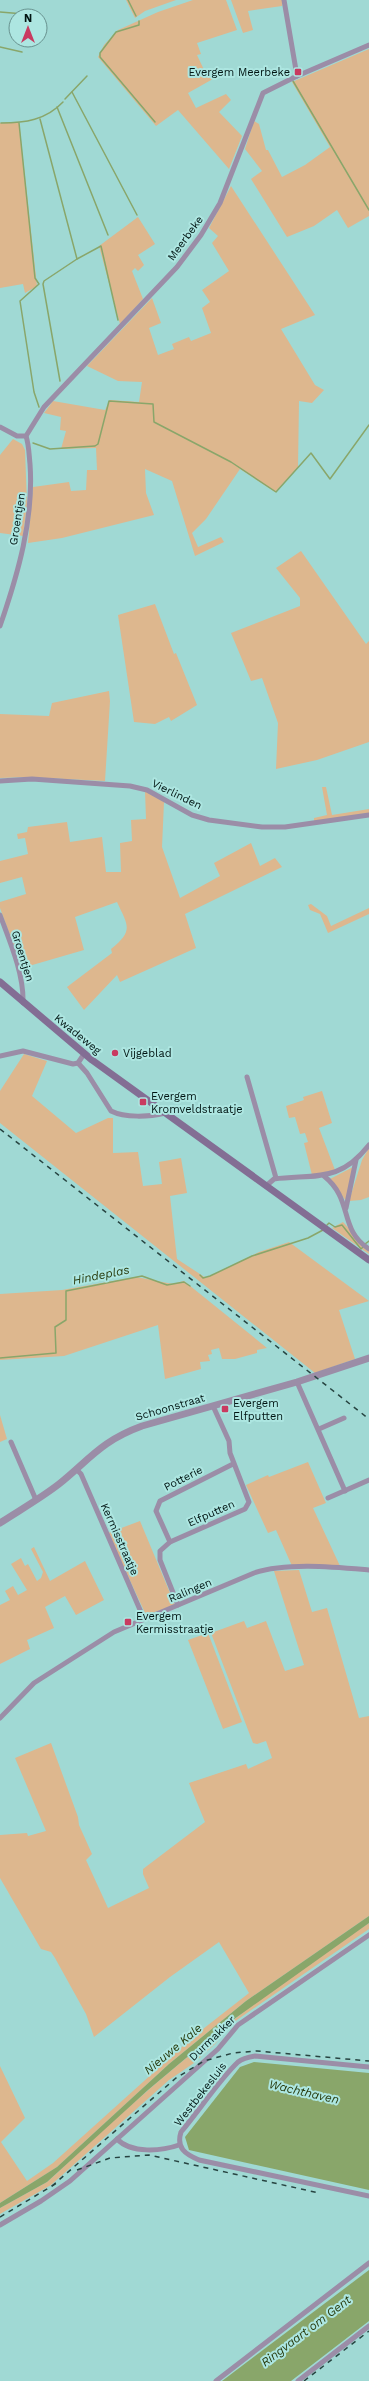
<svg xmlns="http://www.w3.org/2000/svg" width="369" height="2381" font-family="'Work Sans',sans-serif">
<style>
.green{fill:#ddb78e}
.water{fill:#89a66a}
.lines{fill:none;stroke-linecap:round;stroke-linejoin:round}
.stream{stroke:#89a66a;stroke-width:1.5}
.minor{stroke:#9b8da7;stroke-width:5}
.tertiary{stroke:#9b8da7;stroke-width:7}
.secondary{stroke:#836e94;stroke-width:7}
.rail{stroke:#274441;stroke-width:1.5;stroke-dasharray:5 5;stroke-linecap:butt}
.poi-dot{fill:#c93a60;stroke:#ade6e1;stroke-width:1.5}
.labels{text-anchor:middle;stroke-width:4;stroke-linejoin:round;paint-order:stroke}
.poi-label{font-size:11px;fill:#011513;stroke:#ade6e1;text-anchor:start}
.street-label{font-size:11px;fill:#011513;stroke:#ade6e1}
.water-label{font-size:12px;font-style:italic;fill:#293c0f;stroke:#ade6e1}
</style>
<rect width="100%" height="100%" fill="#a0d9d4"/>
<g class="green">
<polygon points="126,0 176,0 145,11 135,18"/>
<polygon points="193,0 226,0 237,30 197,43 201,54 197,55 205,72 216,69 220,75 188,93 196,108 226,94 231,100 219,112 242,136 229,169 178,110 156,126 98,57 104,45 118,30 158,12"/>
<polygon points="231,0 282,0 282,6 248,11 253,30 243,33"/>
<polygon points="369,49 369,216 348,228 337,210 314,226 287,237 251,179 262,171 245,149 254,121 259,124 266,150 268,150 282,177 305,165 330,147 292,82"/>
<polygon points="19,122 37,286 25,293 23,284 0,288 0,123"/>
<polygon points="231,186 315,315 281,329 315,385 324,390 312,403 299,401 298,467 275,492 240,469 206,519 192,533 198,547 221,537 224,542 195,556 172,481 145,469 146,493 154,515 62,538 28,543 33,487 69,482 71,491 86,490 87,470 97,470 96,448 61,449 66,431 60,430 61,417 44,413 53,401 105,410 110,400 139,402 142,382 118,381 87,366 152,298 161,323 149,328 158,355 174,349 172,344 189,337 191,341 211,333 202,308 210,302 202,290 229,271 212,243 218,236 209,228"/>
<polygon points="138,217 155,244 138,255 144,265 138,271 135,268 132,271 143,299 120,324 99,246"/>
<polygon points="13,439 22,444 25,450 27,504 23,536 0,533 0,455"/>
<polygon points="301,551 366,644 369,641 369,742 317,760 276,769 278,723 262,678 251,681 231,633 300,606 300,598 276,568"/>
<polygon points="155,604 174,654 176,653 197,705 171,721 169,717 155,724 134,722 118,615"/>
<polygon points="109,691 110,701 105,781 26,777 0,778 0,714 49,716 52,703"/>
<polygon points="322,787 326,787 332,815 369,809 369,813 314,821 314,818 327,815"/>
<path d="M 145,791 L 164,802 L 162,847 L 180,898 L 220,876 L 214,863 L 251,843 L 260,866 L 275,858 L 282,867 L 185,914 L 196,948 L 120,982 L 117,975 L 84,1010 L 67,987 L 112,953 L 111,949 C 134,930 128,926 117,902 L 75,917 L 84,950 L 22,968 L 0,908 L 0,902 L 26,894 L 22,877 L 0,883 L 0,861 L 28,854 L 25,838 L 18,839 L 17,834 L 27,832 L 28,827 L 67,822 L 70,842 L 102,837 L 106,872 L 121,872 L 120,843 L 132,841 L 131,820 L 146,819 Z"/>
<polygon points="311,904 327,916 331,926 369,908 369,914 328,933 320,914 310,910 308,905"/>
<polygon points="24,1054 47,1061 32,1096 76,1133 108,1118 113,1118 113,1153 138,1152 143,1186 162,1184 159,1162 181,1158 187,1193 170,1196 177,1259 206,1278 259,1252 289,1242 369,1301 339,1310 355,1359 315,1373 0,1123 0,1091"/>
<polygon points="322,1091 332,1123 319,1128 335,1170 312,1175 304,1143 308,1142 305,1133 300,1134 295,1117 289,1118 286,1106 304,1100 303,1097"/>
<polygon points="369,1148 369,1197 361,1200 349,1201 362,1160"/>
<polygon points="353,1167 346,1201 330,1179"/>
<polygon points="343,1222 369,1250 369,1254 332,1228"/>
<polygon points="136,1277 173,1284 184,1281 267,1348 257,1350 257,1353 235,1359 222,1359 219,1348 211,1350 212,1354 208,1355 210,1361 200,1362 201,1369 165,1379 158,1325 64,1356 0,1360 0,1294 62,1290"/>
<polygon points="0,1415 7,1439 0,1442"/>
<polygon points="308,1462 326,1503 313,1508 340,1566 292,1566 276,1530 268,1533 246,1485 268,1475 269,1477"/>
<polygon points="140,1521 175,1605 146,1615 108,1533"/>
<polygon points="34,1547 50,1581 85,1561 104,1600 76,1615 65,1596 45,1607 54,1628 27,1640 30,1649 0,1664 0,1605 10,1600 5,1591 13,1586 18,1595 27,1590 11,1564 21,1558 25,1566 28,1564 37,1581 41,1578 43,1572 31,1549"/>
<polygon points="299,1570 312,1612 327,1608 359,1718 369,1716 369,1916 246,2001 169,2064 57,2167 0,2203 0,2066 25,2118 1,2142 27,2181 53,2163 194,2036 249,1993 219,1942 170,1977 94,2037 86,2014 55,1958 51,1952 41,1949 0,1878 0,1835 27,1833 28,1836 46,1831 15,1758 51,1743 78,1817 79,1825 92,1854 86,1860 108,1908 149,1888 143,1874 143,1869 205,1822 189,1783 246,1764 248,1769 272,1758 266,1741 257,1744 253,1743 211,1633 244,1621 247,1628 266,1621 285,1671 304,1665 274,1571"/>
<polygon points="208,1633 242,1722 223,1729 188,1640"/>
<path d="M 369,1923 L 369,1929 L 234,2022 L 215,2044 L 194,2063 L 169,2080 L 51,2185 L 0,2214 L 0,2208 L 47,2182 L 56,2174 C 153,2082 256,1996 369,1923 Z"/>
</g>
<g class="water">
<polygon points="369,1916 369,1923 223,2027 148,2090 47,2182 0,2208 0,2203 57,2167 169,2064 246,2001"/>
<polygon points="254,2062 369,2073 369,2190 189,2150 185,2137 240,2067"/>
<polygon points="369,2270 369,2321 291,2381 222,2381"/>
</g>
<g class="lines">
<g class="stream">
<polyline points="128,0 136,16"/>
<polyline points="0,12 36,15"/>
<polyline points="139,21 139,25 116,32 100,53 100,57 155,122"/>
<polyline points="0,47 22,52"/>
<polyline points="293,81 369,210"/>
<polyline points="72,92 137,215"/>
<polyline points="65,99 87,76"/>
<polyline points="57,107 108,235"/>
<polyline points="40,119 77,259 44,281 43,284 60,381"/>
<path d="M 1,123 C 25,123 46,120 63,102"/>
<polyline points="19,123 35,278 39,284 20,301 34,392 39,407"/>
<polyline points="77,259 101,246 118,320"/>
<polyline points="33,443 50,449 95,446 98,444 109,401 153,404 154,422 231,462 276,492 311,453 330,479 369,425"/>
<polyline points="327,1225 329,1223 335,1227 342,1225 361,1249 363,1247"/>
<polyline points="365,1244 369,1241"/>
<polyline points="200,1275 203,1278 210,1276 252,1256 308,1238 323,1230"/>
<polyline points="0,1358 56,1353 55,1327 66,1320 66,1291 142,1276 167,1285 184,1282 190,1286"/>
</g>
<g class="minor">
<polyline points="284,0 297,76"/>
<polyline points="0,427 17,436 26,436 44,407 177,267 201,235 220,203 263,93 297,76 369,45"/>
<path d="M 0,626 C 18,574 34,519 30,464 C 29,455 29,445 26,436"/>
<polyline points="0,781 32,779 130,786 147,790 192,815 209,820 262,827 285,827 369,815"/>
<path d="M 0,915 C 10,942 24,974 23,1003"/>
<polyline points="0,1056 23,1051 73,1064 78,1063 84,1054"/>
<path d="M 78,1063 L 87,1073 L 111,1111 C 125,1118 149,1117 165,1113"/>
<polyline points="247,1077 276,1178"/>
<path d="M 324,1176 C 354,1200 338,1229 369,1249"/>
<path d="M 266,1186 L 274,1179 C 316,1174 339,1183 369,1145"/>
<polyline points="346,1208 356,1160"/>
<polyline points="297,1382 345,1491"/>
<polyline points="319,1429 344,1418"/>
<polyline points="11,1442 36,1500"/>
<polyline points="76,1469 81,1474 144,1619"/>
<polyline points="328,1498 369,1480"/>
<polyline points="170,1542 156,1511 160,1501 233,1464"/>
<polyline points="178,1605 160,1560 160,1551 170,1542 245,1509 249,1502 230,1453 229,1441 213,1406"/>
<path d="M 0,1718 L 34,1683 L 114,1632 L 254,1573 C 286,1562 335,1567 369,1570"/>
<path d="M 369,2067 L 255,2056 C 249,2057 243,2058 238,2062 C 220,2079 198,2112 181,2132 C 176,2148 185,2154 199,2160 L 369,2196"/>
<path d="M 117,2139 C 131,2154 162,2151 179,2145"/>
<polyline points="0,2225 41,2201 70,2181 218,2049 238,2025 369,1935"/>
<polyline points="216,2381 369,2263"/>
<polyline points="298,2381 369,2326"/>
</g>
<path class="tertiary" d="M 0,1523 C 20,1510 41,1498 59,1484 C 90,1459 101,1441 142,1426 L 297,1382 L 369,1358"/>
<polyline class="secondary" points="0,982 92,1060 369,1260"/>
<g class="rail">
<polyline points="0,1129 369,1419"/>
<polyline points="77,2170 110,2158 149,2155 319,2193"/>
<polyline points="52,2186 176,2078 204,2061 233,2053 257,2051 369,2061"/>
<polyline points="0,2217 57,2183"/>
<polyline points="304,2381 369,2331"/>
</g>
</g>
<g class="poi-dot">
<rect x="294" y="68" width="8" height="8" rx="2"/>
<circle cx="115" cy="1053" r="4"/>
<rect x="139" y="1098" width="8" height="8" rx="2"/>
<rect x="221" y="1405" width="8" height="8" rx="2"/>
<rect x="124" y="1618" width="8" height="8" rx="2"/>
</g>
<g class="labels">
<g class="poi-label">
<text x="290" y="76" text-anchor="end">Evergem Meerbeke</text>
<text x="123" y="1057">Vijgeblad</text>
<text x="151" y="1100">Evergem<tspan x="151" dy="13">Kromveldstraatje</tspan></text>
<text x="233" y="1407">Evergem<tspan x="233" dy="13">Elfputten</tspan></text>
<text x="136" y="1620">Evergem<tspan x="136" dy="13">Kermisstraatje</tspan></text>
</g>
<g class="street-label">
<text transform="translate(185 238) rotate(-54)" y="4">Meerbeke</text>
<text transform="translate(17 519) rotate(-81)" y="4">Groentjen</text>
<text transform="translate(177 794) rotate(26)" y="4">Vierlinden</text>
<text transform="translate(23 956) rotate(73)" y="4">Groentjen</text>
<text transform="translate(78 1034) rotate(39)" y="4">Kwadeweg</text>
<text transform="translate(170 1407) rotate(-16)" y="4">Schoonstraat</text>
<text transform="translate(183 1478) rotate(-27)" y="4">Potterie</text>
<text transform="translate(211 1513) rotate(-24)" y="4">Elfputten</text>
<text transform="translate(120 1539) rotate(66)" y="4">Kermisstraatje</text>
<text transform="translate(190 1590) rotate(-23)" y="4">Ralingen</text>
<text transform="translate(212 2038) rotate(-44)" y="4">Durmakker</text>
<text transform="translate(200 2094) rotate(-52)" y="4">Westbekesluis</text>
</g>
<g class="water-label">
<text transform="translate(101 1275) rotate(-11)" y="4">Hindeplas</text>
<text transform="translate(173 2049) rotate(-40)" y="4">Nieuwe Kale</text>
<text transform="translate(304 2092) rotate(13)" y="4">Wachthaven</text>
<text transform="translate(306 2331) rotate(-37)" y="4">Ringvaart om Gent</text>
</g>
</g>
<g transform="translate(28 28)"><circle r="19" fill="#ade6e1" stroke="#68928f"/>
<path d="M0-3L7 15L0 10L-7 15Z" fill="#c93a60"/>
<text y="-6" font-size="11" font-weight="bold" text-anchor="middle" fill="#011513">N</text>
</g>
</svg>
